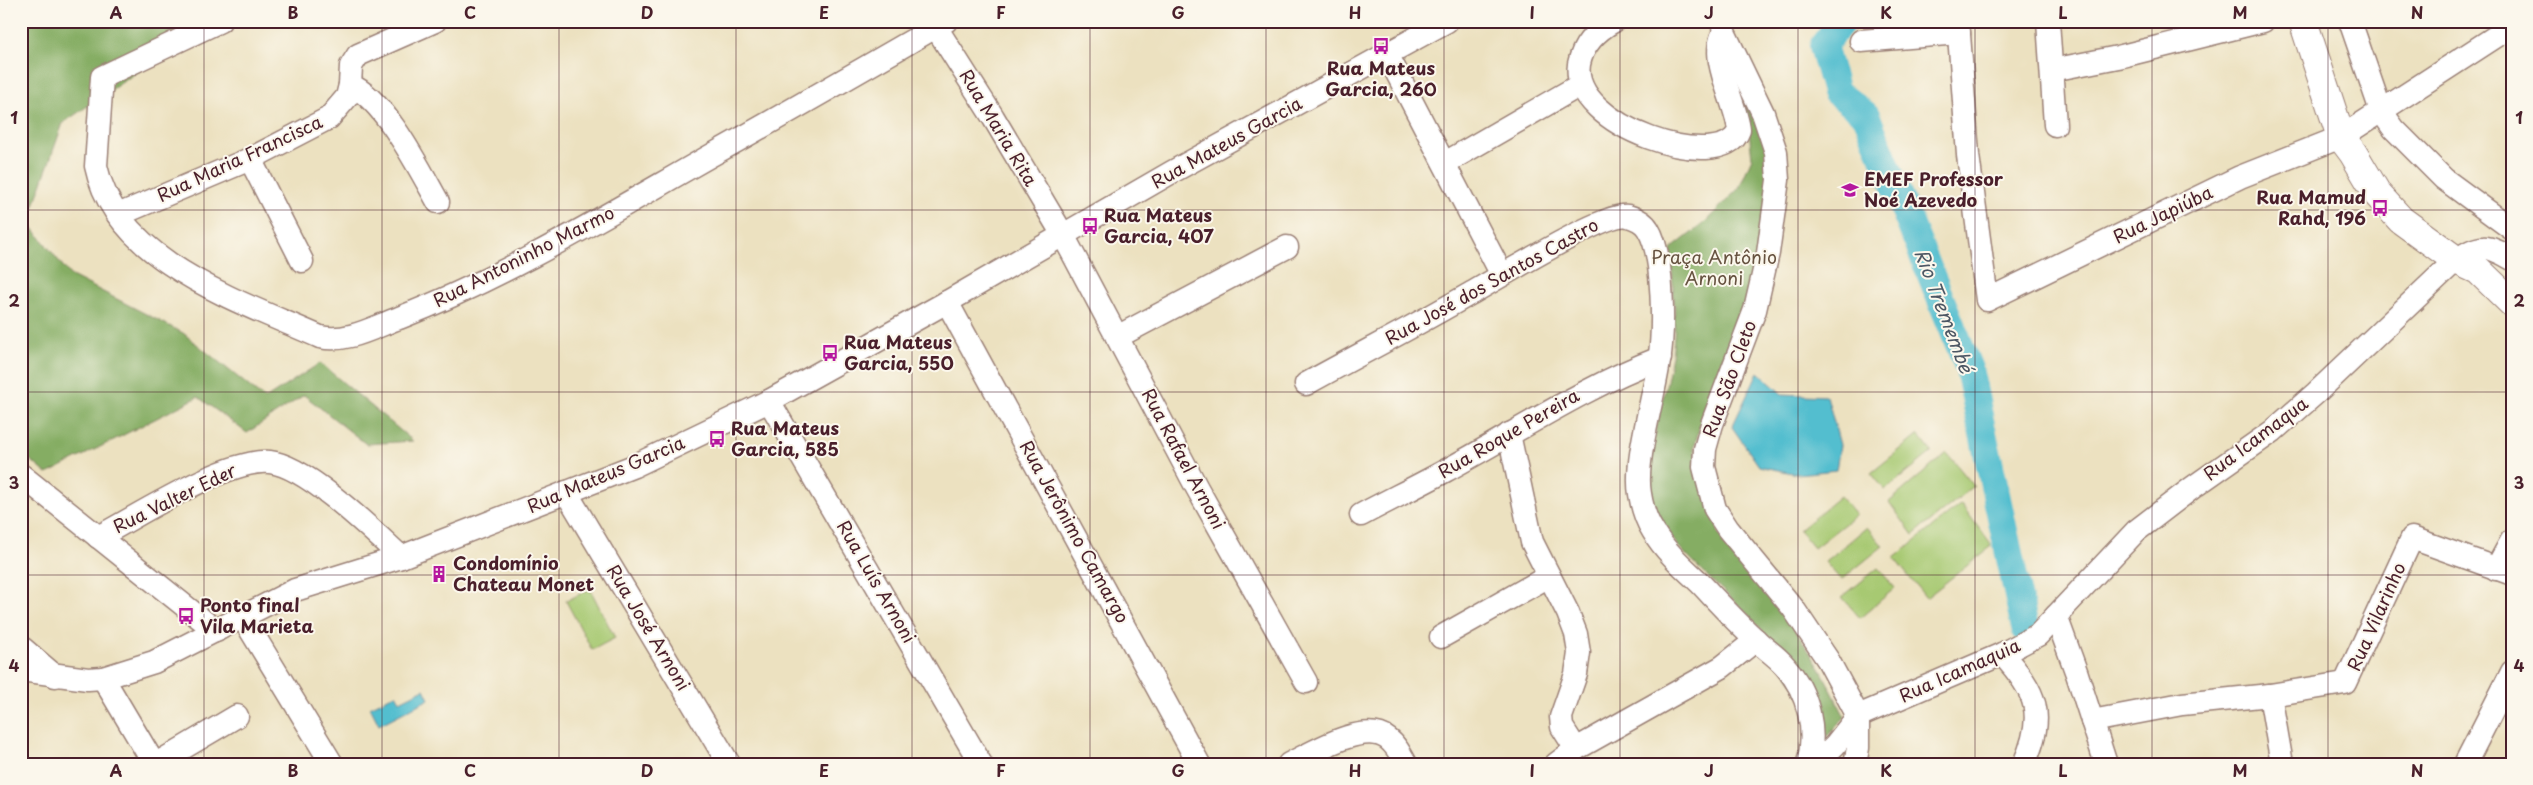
<svg xmlns="http://www.w3.org/2000/svg" width="2533" height="785" font-family="'Playpen Sans',sans-serif">
<style>
.green{fill:#a7c972;stroke:#78744e}
.forest{fill:#85ad64;stroke:#686648}
.water{fill:#53becf;stroke:#4e6e7d}
.lines{fill:none;stroke-linecap:round;stroke-linejoin:round}
.river{stroke:#53becf;stroke-width:28}
.minor-casing{stroke:#9b8076;stroke-width:25}
.major-casing{stroke:#9b8076;stroke-width:30}
.minor{stroke:#fff;stroke-width:22}
.major{stroke:#fff;stroke-width:28}
.grid{fill:none;stroke:#4a1f2b;stroke-width:1;stroke-opacity:0.55}
.labels{text-anchor:middle;stroke-width:4;stroke-linejoin:round;paint-order:stroke}
.poi-label{font-size:18px;font-weight:bold;fill:#4a1f2b;stroke:#fbf7ec;text-anchor:start}
.street-label{font-size:18px;fill:#4a1f2b;stroke:#fbf7ec}
.park-label{font-size:18px;fill:#665240;stroke:#fbf7ec}
.water-label{font-size:19px;font-style:italic;fill:#4d5764;stroke:#fbf7ec}
.neatline{fill:none;stroke:#4a1f2b;stroke-width:2}
.grid-label{font-size:16px;text-anchor:middle;font-weight:bold;fill:#4a1f2b}
</style>
<rect width="100%" height="100%" fill="#fbf7ec"/>
<filter id="ink" filterUnits="userSpaceOnUse"><feTurbulence type="fractalNoise" baseFrequency=".02" numOctaves="2"/><feDisplacementMap in="SourceGraphic" scale="10" xChannelSelector="R" yChannelSelector="G"/><feConvolveMatrix kernelMatrix="1 2 1 2 8 2 1 2 1" color-interpolation-filters="sRGB"/></filter>
<filter id="wash" filterUnits="userSpaceOnUse"><feTurbulence type="fractalNoise" baseFrequency=".0096" numOctaves="4" result="noise"/><feDisplacementMap in="SourceGraphic" scale="20" xChannelSelector="R" yChannelSelector="G"/><feGaussianBlur stdDeviation="1.12" result="paint"/><feColorMatrix in="noise" values="0 0 0 0 0 0 0 0 0 0 0 0 0 0 0 0 0 1.4 0 .05"/><feComposite in="paint" operator="in"/></filter>
<g filter="url(#wash)">
<rect width="100%" height="100%" fill="#ece1c0"/>
<g class="green">
<polygon points="1918,435 1932,452 1885,490 1871,473"/>
<polygon points="1947,453 1974,486 1913,535 1889,502"/>
<polygon points="1840,496 1856,515 1814,548 1799,530"/>
<polygon points="1961,504 1992,546 1926,598 1894,558"/>
<polygon points="1867,527 1883,546 1841,580 1825,562"/>
<polygon points="1878,568 1895,588 1860,618 1842,597"/>
<polygon points="590,589 615,638 592,650 566,601"/>
</g>
<g class="forest">
<polygon points="21,21 211,21 63,123 28,222 70,275 183,333 265,399 320,363 413,441 366,444 304,395 247,433 198,397 47,474 21,452"/>
<path d="M 1720,49 L 1769,149 L 1767,198 L 1749,305 L 1704,409 L 1694,449 L 1719,534 L 1740,563 L 1776,603 L 1789,620 L 1821,670 L 1845,717 L 1823,741 C 1814,718 1800,696 1788,674 C 1781,662 1775,646 1766,635 C 1733,592 1666,552 1652,500 C 1641,463 1669,389 1673,347 C 1677,315 1672,282 1671,249 L 1704,223 L 1739,188 L 1752,158 L 1749,130 Z"/>
</g>
<g class="water">
<polygon points="1758,372 1782,394 1827,396 1840,445 1836,470 1797,474 1759,466 1732,427"/>
<polygon points="424,689 429,699 379,725 370,707 396,694 400,701"/>
</g>
<g class="lines">
<polyline class="river" points="1842,21 1823,46 1836,92 1866,115 1969,369 2025,628"/>
</g>
</g>
<g filter="url(#ink)">
<g class="lines">
<g class="minor-casing">
<g id="minor">
<path d="M 220,21 L 102,77 L 96,166 C 116,262 242,302 320,337 C 348,343 374,327 399,318 C 509,275 608,214 710,156 C 789,112 868,66 946,21"/>
<polyline points="932,21 993,117 1063,235 1197,488 1306,682"/>
<path d="M 1614,21 C 1596,31 1583,44 1579,64 C 1569,127 1724,176 1739,130 C 1736,101 1708,58 1724,32"/>
<polyline points="1722,21 1724,32 1763,113 1776,152 1778,180 1768,253 1755,310 1712,424 1705,449 1704,467 1715,509 1728,529 1793,608 1828,660 1858,716 1858,748 1855,764"/>
<polyline points="1958,21 1968,155 1987,300 2240,177 2341,137 2512,26"/>
<polyline points="2048,21 2055,125"/>
<polyline points="2350,21 2381,111 2394,129 2444,179 2512,229"/>
<polyline points="1861,41 1959,33"/>
<polyline points="1387,54 1502,275"/>
<polyline points="2052,70 2118,57 2263,21"/>
<path d="M 350,85 C 384,98 420,170 438,202"/>
<polyline points="250,159 302,261"/>
<polyline points="1445,163 1580,85"/>
<polyline points="118,215 250,159 329,118 347,97 350,85 351,66 358,55 435,21"/>
<polyline points="947,302 1199,764"/>
<polyline points="1117,337 1287,247"/>
<path d="M 1306,384 C 1360,354 1415,326 1468,295 C 1494,281 1605,211 1628,216 C 1635,218 1644,222 1648,229 C 1664,254 1664,331 1659,361 C 1654,398 1634,461 1640,494 C 1642,507 1646,520 1653,531 C 1665,551 1683,567 1700,583 C 1718,602 1736,622 1756,640 C 1765,649 1777,656 1785,666 C 1809,693 1817,730 1808,764"/>
<polyline points="769,401 981,764"/>
<polyline points="1509,434 1532,542 1568,613 1576,634 1579,653 1576,674 1561,717 1562,727 1576,749 1556,764"/>
<polyline points="21,475 216,631"/>
<polyline points="566,492 729,764"/>
<path d="M 1361,515 C 1389,500 1418,486 1445,471 C 1517,432 1584,387 1660,358"/>
<path d="M 98,537 C 138,516 227,458 270,462 C 307,466 374,532 401,557"/>
<polyline points="2496,569 2512,540"/>
<polyline points="242,616 332,764"/>
<polyline points="2056,616 2077,674 2106,764"/>
<polyline points="1441,637 1549,576"/>
<polyline points="21,647 55,676"/>
<path d="M 2002,654 C 2037,693 2046,714 2024,764"/>
<polyline points="21,670 88,679 103,678 154,662 295,590 401,557 634,466 769,401 947,302 1172,172 1447,21"/>
<polyline points="103,678 154,764"/>
<polyline points="2270,695 2282,764"/>
<polyline points="2092,721 2182,704 2270,695 2345,683 2412,538 2512,574"/>
<polyline points="1576,749 1722,667 1756,640"/>
<polyline points="156,764 237,716"/>
<path d="M 1289,764 C 1312,753 1364,720 1388,739 C 1396,745 1401,755 1406,764"/>
<path d="M 1815,764 L 1835,745 L 1858,716 L 2002,654 L 2038,635 L 2136,531 L 2192,488 L 2273,431 L 2316,393 L 2456,260 C 2480,244 2486,244 2512,259"/>
<polyline points="2465,764 2512,672"/>
</g>
</g>
<g class="major-casing">
<polyline id="major" points="2303,21 2341,137 2353,153 2378,195 2401,220 2456,260 2478,270 2512,303"/>
</g>
<use href="#minor" class="minor"/>
<use href="#major" class="major"/>
</g>
</g>
<path class="grid" d="M 204,21 L 204,764M 382,21 L 382,764M 559,21 L 559,764M 736,21 L 736,764M 912,21 L 912,764M 1090,21 L 1090,764M 1266,21 L 1266,764M 1444,21 L 1444,764M 1620,21 L 1620,764M 1798,21 L 1798,764M 1975,21 L 1975,764M 2152,21 L 2152,764M 2328,21 L 2328,764M 21,210 L 2512,210M 21,392 L 2512,392M 21,575 L 2512,575"/>
<defs>
<g id="bus-bare" transform="scale(1.35)"><path d="M-5-6H5V4H4V6H2V4H-2V6H-4V4H-5ZM-3.5-4V0h7V-4ZM-3.5 1.2v1.5H-2V1.2ZM2 1.2v1.5H3.5V1.2Z" fill="#b5179e" stroke="#fbf7ec" stroke-width="2.5" paint-order="stroke"/></g>
<g id="school-bare" transform="scale(1.35)"><path d="M0-5L7-2L0 1L-7-2ZM-4 1L0 2.5L4 1V4Q0 6-4 4Z" fill="#b5179e" stroke="#fbf7ec" stroke-width="2.5" paint-order="stroke"/></g>
<g id="building-bare" transform="scale(1.35)"><path d="M-4-6H4V6H1V3H-1V6H-4ZM-2.5-4.3h1.7v1.8h-1.7ZM.8-4.3h1.7v1.8H.8ZM-2.5-1h1.7V.8h-1.7ZM.8-1h1.7V.8H.8Z" fill="#b5179e" stroke="#fbf7ec" stroke-width="2.5" paint-order="stroke"/></g>
</defs>
<g fill-rule="evenodd">
<use href="#bus-bare" x="1381" y="46"/>
<use href="#school-bare" x="1850" y="190"/>
<use href="#bus-bare" x="2380" y="208"/>
<use href="#bus-bare" x="1090" y="226"/>
<use href="#bus-bare" x="830" y="353"/>
<use href="#bus-bare" x="717" y="439"/>
<use href="#building-bare" x="439" y="574"/>
<use href="#bus-bare" x="186" y="616"/>
</g>
<g class="labels">
<g class="poi-label">
<text x="1381" y="75" text-anchor="middle">Rua Mateus<tspan x="1381" dy="21">Garcia, 260</tspan></text>
<text x="1864" y="186">EMEF Professor<tspan x="1864" dy="21">Noé Azevedo</tspan></text>
<text x="2366" y="204" text-anchor="end">Rua Mamud<tspan x="2366" dy="21">Rahd, 196</tspan></text>
<text x="1104" y="222">Rua Mateus<tspan x="1104" dy="21">Garcia, 407</tspan></text>
<text x="844" y="349">Rua Mateus<tspan x="844" dy="21">Garcia, 550</tspan></text>
<text x="731" y="435">Rua Mateus<tspan x="731" dy="21">Garcia, 585</tspan></text>
<text x="453" y="570">Condomínio<tspan x="453" dy="21">Chateau Monet</tspan></text>
<text x="200" y="612">Ponto final<tspan x="200" dy="21">Vila Marieta</tspan></text>
</g>
<g class="street-label">
<text transform="translate(998 128) rotate(59)" y="6">Rua Maria Rita</text>
<text transform="translate(1227 143) rotate(-29)" y="6">Rua Mateus Garcia</text>
<text transform="translate(240 159) rotate(-25)" y="6">Rua Maria Francisca</text>
<text transform="translate(2163 215) rotate(-26)" y="6">Rua Japiúba</text>
<text transform="translate(524 257) rotate(-27)" y="6">Rua Antoninho Marmo</text>
<text transform="translate(1492 282) rotate(-29)" y="6">Rua José dos Santos Castro</text>
<text transform="translate(1730 379) rotate(-70)" y="6">Rua São Cleto</text>
<text transform="translate(1509 434) rotate(-30)" y="6">Rua Roque Pereira</text>
<text transform="translate(2256 439) rotate(-37)" y="6">Rua Icamaqua</text>
<text transform="translate(1183 459) rotate(62)" y="6">Rua Rafael Arnoni</text>
<text transform="translate(606 475) rotate(-23)" y="6">Rua Mateus Garcia</text>
<text transform="translate(175 499) rotate(-26)" y="6">Rua Valter Eder</text>
<text transform="translate(1074 532) rotate(61)" y="6">Rua Jerônimo Camargo</text>
<text transform="translate(876 582) rotate(60)" y="6">Rua Luís Arnoni</text>
<text transform="translate(2377 617) rotate(-66)" y="6">Rua Vilarinho</text>
<text transform="translate(648 628) rotate(59)" y="6">Rua José Arnoni</text>
<text transform="translate(1960 671) rotate(-24)" y="6">Rua Icamaquia</text>
</g>
<g class="park-label">
<text x="1714" y="264">Praça Antônio<tspan x="1714" dy="21">Arnoni</tspan></text>
</g>
<g class="water-label">
<text transform="translate(1944 311) rotate(69)" y="7">Rio Tremembé</text>
</g>
</g>
<rect width="2533" height="785" fill="none" stroke="#fbf7ec" stroke-width="55"/>
<rect x="28" y="28" width="2478" height="730" class="neatline"/>
<g class="grid-label">
<text x="116" y="19">A</text>
<text x="293" y="19">B</text>
<text x="470" y="19">C</text>
<text x="647" y="19">D</text>
<text x="824" y="19">E</text>
<text x="1001" y="19">F</text>
<text x="1178" y="19">G</text>
<text x="1355" y="19">H</text>
<text x="1532" y="19">I</text>
<text x="1709" y="19">J</text>
<text x="1886" y="19">K</text>
<text x="2063" y="19">L</text>
<text x="2240" y="19">M</text>
<text x="2417" y="19">N</text>
<text x="14" y="124">1</text>
<text x="2519" y="124">1</text>
<text x="14" y="307">2</text>
<text x="2519" y="307">2</text>
<text x="14" y="489">3</text>
<text x="2519" y="489">3</text>
<text x="14" y="672">4</text>
<text x="2519" y="672">4</text>
<text x="116" y="777">A</text>
<text x="293" y="777">B</text>
<text x="470" y="777">C</text>
<text x="647" y="777">D</text>
<text x="824" y="777">E</text>
<text x="1001" y="777">F</text>
<text x="1178" y="777">G</text>
<text x="1355" y="777">H</text>
<text x="1532" y="777">I</text>
<text x="1709" y="777">J</text>
<text x="1886" y="777">K</text>
<text x="2063" y="777">L</text>
<text x="2240" y="777">M</text>
<text x="2417" y="777">N</text>
</g>
</svg>
